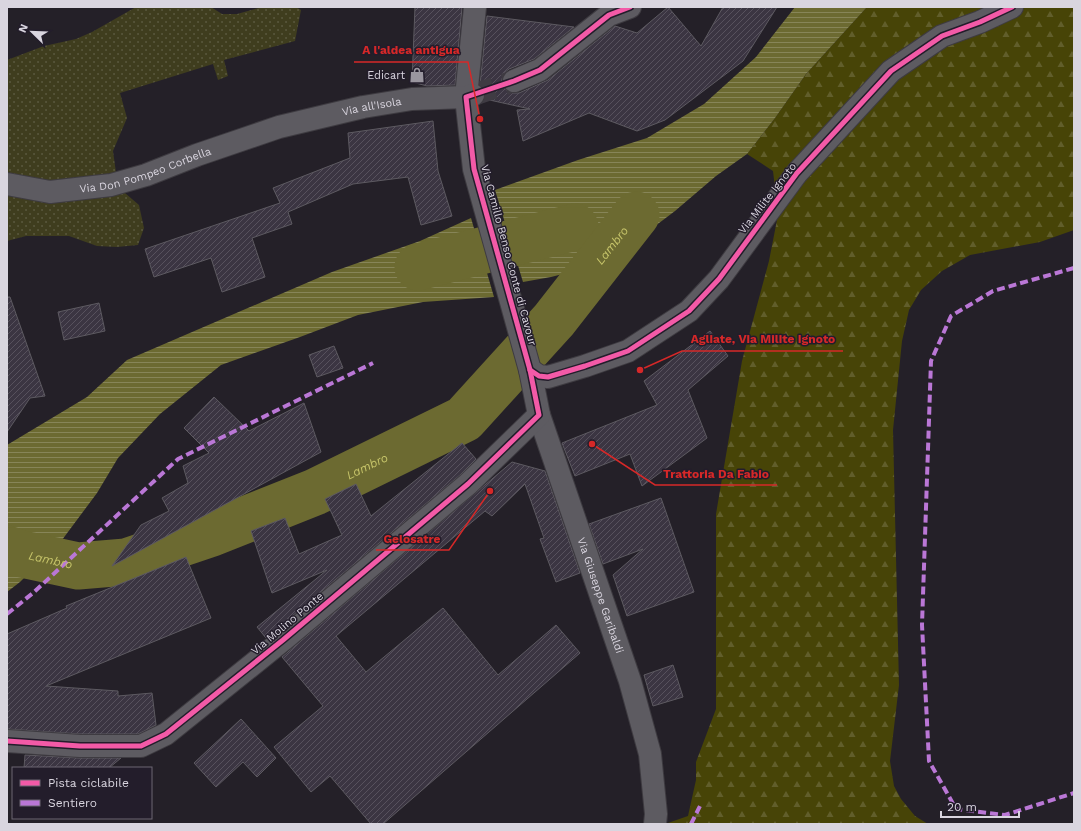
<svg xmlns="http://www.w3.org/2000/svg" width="1081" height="831" font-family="'Work Sans',sans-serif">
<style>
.grass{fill:url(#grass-dots)}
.forest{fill:url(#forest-firs)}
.water{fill:url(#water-rules)}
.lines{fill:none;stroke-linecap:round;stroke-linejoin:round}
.river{stroke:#6c6a31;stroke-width:47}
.building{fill:url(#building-hatch);stroke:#5d5a61}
.minor-tunnel{stroke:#3f3b43;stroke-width:22;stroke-dasharray:22 11;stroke-linecap:butt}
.minor-casing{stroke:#3e3b41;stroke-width:24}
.minor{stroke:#5d5b61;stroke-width:22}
.quiet{stroke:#ba77d6;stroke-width:4;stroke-dasharray:8 4;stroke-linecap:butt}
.cycleway-casing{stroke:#231d2b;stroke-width:8}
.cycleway{stroke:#f35aa7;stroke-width:5}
.labels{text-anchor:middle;stroke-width:3;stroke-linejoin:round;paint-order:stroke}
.poi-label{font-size:11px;fill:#d9d5df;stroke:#231d2b;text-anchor:end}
.street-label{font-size:11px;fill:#d9d5df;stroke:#231d2b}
.water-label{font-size:12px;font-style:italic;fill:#c7c56a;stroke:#231d2b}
.leader{fill:none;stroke:#d62828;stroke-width:1.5}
.callout-dot{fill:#d62828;stroke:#231d2b;stroke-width:1.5}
.callout-label{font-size:12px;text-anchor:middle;font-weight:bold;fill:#d62828;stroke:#231d2b;stroke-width:3;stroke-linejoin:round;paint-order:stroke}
</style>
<defs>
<pattern id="grass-dots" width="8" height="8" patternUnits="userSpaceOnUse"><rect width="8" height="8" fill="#3f3d1e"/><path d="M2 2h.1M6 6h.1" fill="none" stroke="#5a583e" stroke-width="1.8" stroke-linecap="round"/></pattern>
<pattern id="forest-firs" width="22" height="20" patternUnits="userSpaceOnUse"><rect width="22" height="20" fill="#474407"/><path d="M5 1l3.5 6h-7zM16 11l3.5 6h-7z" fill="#615e2b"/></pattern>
<pattern id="water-rules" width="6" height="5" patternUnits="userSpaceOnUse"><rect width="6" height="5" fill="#6c6a31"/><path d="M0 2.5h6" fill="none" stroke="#878558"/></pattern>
<pattern id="building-hatch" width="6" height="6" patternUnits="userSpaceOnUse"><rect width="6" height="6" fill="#3b3542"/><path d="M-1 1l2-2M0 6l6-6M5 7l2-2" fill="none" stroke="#57515d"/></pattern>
</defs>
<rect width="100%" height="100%" fill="#242028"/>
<polygon class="grass" points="136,7 211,7 222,14 237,14 262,7 296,7 301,10 295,41 224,60 228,76 218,80 213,64 120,93 127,118 113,151 118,187 139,205 144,228 138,245 117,247 97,246 69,236 26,236 7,241 7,60 44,46 76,39 92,32"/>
<polygon class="forest" points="867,7 1074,7 1074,230 1040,242 970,255 942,271 921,290 909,310 902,341 893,430 899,685 890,761 894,786 901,799 915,816 928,824 665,824 688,816 696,780 696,762 716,709 716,514 742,361 769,261 777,220 776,196 773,171 747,154 775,118 806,74"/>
<g class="water">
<polygon points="795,7 867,7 806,74 775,118 747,154 716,176 675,211 606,263 551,277 523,282 495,190 578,160 647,138 704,104 756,57"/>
<polygon points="471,218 494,297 423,302 358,315 300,337 221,365 160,414 118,458 97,493 62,540 20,582 7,592 7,445 87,397 127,360 332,272 420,241"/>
</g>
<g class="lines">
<g class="river">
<polyline points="418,267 575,227"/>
<path id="s1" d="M 7,549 L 22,554 L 78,566 L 126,562 L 212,533 L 315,492 L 464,419 L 554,320 L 636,215"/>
</g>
</g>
<g class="building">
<polygon points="415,7 462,7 455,85 427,86 412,82"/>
<polygon points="668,7 701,46 723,7 777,7 743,61 665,120 637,131 589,113 523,141 517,110 530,109 485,99 485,91 480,85 487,16 574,27 534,59 509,69 504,73 502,79 502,85 507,91 513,93 519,93 548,80 615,26 637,33"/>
<polygon points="433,121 438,171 452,216 421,225 408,177 353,184 288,212 292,224 252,238 265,277 222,292 211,258 154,277 145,249 280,203 273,188 350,158 348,133"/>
<polygon points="7,297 10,297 45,396 30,398 7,432"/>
<polygon points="99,303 105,331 64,340 58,312"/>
<polygon points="710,331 728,356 688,390 707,438 642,486 630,454 575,476 562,443 657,405 644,381"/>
<polygon points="334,346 343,368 317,377 309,355"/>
<polygon points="214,397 249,431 304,403 321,452 112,566 141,525 169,511 162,498 188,483 183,466 209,453 184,428"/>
<polygon points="462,443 476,459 460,475 266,638 257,627 327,570 272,593 251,531 285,518 299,554 342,535 325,499 356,484 371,516"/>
<polygon points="512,462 545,471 580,573 556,582 540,539 544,538 525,484 492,516 485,511 336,636 366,672 443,608 498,675 556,625 580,653 383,824 371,824 330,776 311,792 274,747 323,706 282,657"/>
<polygon points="661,498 694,592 627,616 613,575 643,549 603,564 589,524"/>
<polygon points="186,557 211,618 46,686 118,691 118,696 152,693 156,725 138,734 80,734 7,729 7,634 67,608 66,606"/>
<polygon points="673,665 683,697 653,706 644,675"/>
<polygon points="241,719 276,758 257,777 243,762 216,787 194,763"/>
<polygon points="25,755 79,758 121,758 109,768 24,768"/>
</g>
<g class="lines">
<polyline class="minor-tunnel" points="473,95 514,81"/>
<g class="minor-casing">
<g id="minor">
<path id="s2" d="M 475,7 L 466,97 L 474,169 L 530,370 L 539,415 L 630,681 L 650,754 L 656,814 L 655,824"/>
<polyline points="514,81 540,70 609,15 630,7"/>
<path id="s3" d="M 7,184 L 50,192 L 111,185 L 146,175 L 197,155 L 279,127 L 363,107 L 412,99 L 466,97 L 473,95"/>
<polyline points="530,370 539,376 548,377 585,366 628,351 689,311 719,279 797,173 891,71 942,36 980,22 1012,7"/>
<polyline points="7,741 80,746 141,746 166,734 283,640 468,484 539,415"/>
</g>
</g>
<use href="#minor" class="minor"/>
<g class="quiet">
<polyline points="1074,268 993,291 951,316 931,361 922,625 929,761 956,809 1005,815 1074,793"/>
<polyline points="7,614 33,593 178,459 373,363"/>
<polyline points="691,824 700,806"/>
</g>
<g class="cycleway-casing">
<g id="cycleway">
<polyline points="530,370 539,376 548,377 585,366 628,351 689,311 719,279 797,173 891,71 942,36 980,22 1012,7"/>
<polyline points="7,741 80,746 141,746 166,734 283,640 468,484 539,415 530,370 474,169 466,97 514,81 540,70 609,15 630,7"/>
</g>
</g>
<use href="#cycleway" class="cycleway"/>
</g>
<defs>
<g id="shop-bare" transform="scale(1.2)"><path d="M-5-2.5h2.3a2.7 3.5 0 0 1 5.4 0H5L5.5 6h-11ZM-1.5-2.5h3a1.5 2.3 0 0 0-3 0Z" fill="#9a969f" stroke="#231d2b" stroke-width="2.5" paint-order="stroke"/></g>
</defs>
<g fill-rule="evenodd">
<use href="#shop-bare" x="417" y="75"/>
</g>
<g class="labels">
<g class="poi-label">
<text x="405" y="79">Edicart</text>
</g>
<g class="street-label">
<text dy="4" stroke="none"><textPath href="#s3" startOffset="378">Via all'Isola</textPath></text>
<text dy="4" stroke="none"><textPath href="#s3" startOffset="142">Via Don Pompeo Corbella</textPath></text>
<text transform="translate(767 198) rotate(-52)" y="4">Via Milite Ignoto</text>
<text transform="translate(509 255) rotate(75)" y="4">Via Camillo Benso Conte di Cavour</text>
<text dy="4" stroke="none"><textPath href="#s2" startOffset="608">Via Giuseppe Garibaldi</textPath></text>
<text transform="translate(287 623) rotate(-40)" y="4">Via Molino Ponte</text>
</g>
<g class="water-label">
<text dy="4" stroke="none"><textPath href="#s1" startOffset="717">Lambro</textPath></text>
<text dy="4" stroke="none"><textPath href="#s1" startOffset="381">Lambro</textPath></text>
<text dy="4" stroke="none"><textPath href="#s1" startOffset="45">Lambro</textPath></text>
</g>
</g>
<path class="leader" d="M480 119L468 62H354M640 370L682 351H843M592 444L655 485H777M490 491L449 550H376"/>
<g class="callout-dot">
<circle cx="480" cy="119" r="4"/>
<circle cx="640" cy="370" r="4"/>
<circle cx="592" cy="444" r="4"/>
<circle cx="490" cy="491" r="4"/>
</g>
<g class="callout-label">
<text x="411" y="54">A l'aldea antigua</text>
<text x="763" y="343">Agliate, Via Milite Ignoto</text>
<text x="716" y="478">Trattoria Da Fabio</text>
<text x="412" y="543">Gelosatre</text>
</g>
<rect width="1081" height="831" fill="none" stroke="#d9d5df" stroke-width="16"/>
<rect x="12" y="767" width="140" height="52" fill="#231d2b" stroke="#6c6773"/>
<rect x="20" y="780" width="20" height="6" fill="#f35aa7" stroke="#6c6773"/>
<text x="48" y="787" font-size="12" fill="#d9d5df">Pista ciclabile</text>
<rect x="20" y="800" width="20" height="6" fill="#ba77d6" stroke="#6c6773"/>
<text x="48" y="807" font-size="12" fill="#d9d5df">Sentiero</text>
<g transform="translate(32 32) rotate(293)" stroke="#231d2b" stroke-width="3" paint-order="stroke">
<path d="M0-3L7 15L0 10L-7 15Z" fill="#d9d5df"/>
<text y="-6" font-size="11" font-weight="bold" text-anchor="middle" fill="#d9d5df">N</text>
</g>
<path d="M941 811v6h78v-6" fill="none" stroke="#d9d5df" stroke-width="2"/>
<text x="947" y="811" font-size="12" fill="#d9d5df" stroke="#231d2b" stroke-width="3" paint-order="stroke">20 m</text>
</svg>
